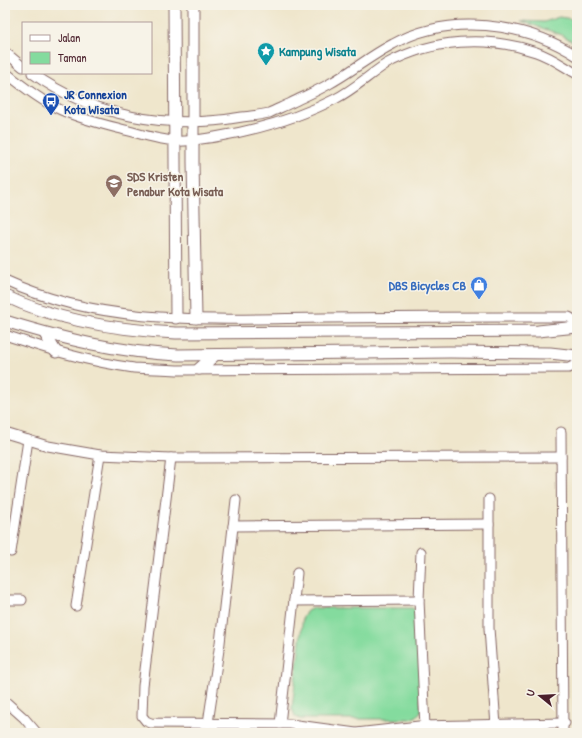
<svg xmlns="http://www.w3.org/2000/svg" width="582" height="738" font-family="'Patrick Hand',sans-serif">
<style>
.green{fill:#84db9e;stroke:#677d64}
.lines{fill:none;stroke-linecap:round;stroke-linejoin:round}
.minor-casing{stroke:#846563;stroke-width:11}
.tertiary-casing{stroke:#846563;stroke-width:13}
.minor{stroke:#fff;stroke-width:9}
.tertiary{stroke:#fff;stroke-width:11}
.labels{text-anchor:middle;stroke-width:3;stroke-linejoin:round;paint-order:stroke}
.culture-label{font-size:13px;font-weight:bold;fill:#0d838f;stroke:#f7f3e8;text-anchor:start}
.transit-label{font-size:13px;font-weight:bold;fill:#164399;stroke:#f7f3e8;text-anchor:start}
.education-label{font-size:13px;font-weight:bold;fill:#785e54;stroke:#f7f3e8;text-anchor:start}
.shop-label{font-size:13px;font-weight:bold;fill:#366cbe;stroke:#f7f3e8;text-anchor:end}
</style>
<rect width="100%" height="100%" fill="#f7f3e8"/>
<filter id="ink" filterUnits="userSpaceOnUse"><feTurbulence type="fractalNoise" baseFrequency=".025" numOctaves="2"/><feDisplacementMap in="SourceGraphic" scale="8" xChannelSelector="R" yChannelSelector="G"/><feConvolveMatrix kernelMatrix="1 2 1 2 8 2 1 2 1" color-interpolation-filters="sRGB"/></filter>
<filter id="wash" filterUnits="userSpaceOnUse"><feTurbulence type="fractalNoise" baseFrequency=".012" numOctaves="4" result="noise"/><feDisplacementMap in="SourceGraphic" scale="16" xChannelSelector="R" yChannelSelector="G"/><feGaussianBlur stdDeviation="0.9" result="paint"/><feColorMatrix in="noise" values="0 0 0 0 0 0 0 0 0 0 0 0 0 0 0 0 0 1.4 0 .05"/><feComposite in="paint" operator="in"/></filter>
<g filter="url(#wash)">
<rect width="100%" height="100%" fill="#efe6cc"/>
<g class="green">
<polygon points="559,17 573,19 574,25 577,25 577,44 562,35 521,21 544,22"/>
<polygon points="313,608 412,608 418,612 421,711 417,716 411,719 300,719 295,716 292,708 303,616 307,611"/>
</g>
</g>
<g filter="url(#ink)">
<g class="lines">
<g class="minor-casing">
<g id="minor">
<polyline points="5,52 23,67"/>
<path d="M 5,72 C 22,86 41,101 61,110 C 83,120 106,125 129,131 C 144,135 160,140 175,141 C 188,142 202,139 215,137 C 256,130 297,119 335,99 C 353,90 369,75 386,64 C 432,39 487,35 536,52 C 551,57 563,66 577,74"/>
<path d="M 32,73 C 93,117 168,130 242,117 C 251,116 260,115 269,113 C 276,110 284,106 291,103 C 303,97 317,91 329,84 C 351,72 370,56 393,44 C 449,13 524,22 577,56"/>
<path d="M 5,281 C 104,327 217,319 323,318 C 394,317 466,317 537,317 L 569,317 L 577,322"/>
<path d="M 5,335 C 47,349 89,362 134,368 C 148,369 163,369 177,370 L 569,368 L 577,364"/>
<polyline points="561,432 563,733"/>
<polyline points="5,433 48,446 100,455 171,458 561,457"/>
<polyline points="171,458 143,686 142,716 146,721 151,723 290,724 356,733 419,726 565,723"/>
<polyline points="489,499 489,628 496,726"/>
<polyline points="233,526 489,524"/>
<polyline points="11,552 28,440"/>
<polyline points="421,552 419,600 425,727"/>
<polyline points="5,600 22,600"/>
<polyline points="294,601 419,600"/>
<polyline points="76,606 100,455"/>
<polyline points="5,701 24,718 37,733"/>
<polyline points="208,723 220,643 236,500"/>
<polyline points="280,724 297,573"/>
</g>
</g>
<g class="tertiary-casing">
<g id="tertiary">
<polyline points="174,5 176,318"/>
<polyline points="193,5 193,162 196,318"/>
<path d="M 5,296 C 57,321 119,330 176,333 L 538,331 L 577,327"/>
<path d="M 5,321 C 64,339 116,352 178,355 L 450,352 L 550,353 L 577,356"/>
<polyline points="45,334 56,352"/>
<polyline points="199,369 215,355"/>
</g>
</g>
<use href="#minor" class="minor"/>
<use href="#tertiary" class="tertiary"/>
</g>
</g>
<defs>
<g id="sight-pin" transform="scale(0.9)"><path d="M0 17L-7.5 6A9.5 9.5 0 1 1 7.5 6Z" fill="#0f9aa8" stroke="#f7f3e8"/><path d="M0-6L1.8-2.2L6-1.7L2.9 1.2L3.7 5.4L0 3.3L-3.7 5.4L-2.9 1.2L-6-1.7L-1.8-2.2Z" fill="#fff"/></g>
<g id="bus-pin" transform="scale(0.9)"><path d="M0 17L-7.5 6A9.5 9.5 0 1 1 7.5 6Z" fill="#1a4fb4" stroke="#f7f3e8"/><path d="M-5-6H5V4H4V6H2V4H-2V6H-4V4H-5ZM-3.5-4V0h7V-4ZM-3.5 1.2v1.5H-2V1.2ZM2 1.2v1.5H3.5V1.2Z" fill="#fff"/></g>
<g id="school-pin" transform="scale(0.9)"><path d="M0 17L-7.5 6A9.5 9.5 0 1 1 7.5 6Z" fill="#8d6e63" stroke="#f7f3e8"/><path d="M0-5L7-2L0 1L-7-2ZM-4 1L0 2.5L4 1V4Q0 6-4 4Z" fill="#fff"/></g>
<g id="shop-pin" transform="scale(0.9)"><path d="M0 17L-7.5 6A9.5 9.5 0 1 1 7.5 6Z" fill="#3f7fe0" stroke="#f7f3e8"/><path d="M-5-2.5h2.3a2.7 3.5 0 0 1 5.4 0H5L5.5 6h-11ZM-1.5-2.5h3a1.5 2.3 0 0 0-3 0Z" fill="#fff"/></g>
</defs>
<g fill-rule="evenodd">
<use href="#sight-pin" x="266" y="51"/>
<use href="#bus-pin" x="51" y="101"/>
<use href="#school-pin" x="114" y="183"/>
<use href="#shop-pin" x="479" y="285"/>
</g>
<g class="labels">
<g class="culture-label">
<text x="279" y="56">Kampung Wisata</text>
</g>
<g class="transit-label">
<text x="64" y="99">JR Connexion<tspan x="64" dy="15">Kota Wisata</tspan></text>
</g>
<g class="education-label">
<text x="127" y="181">SDS Kristen<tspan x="127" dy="15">Penabur Kota Wisata</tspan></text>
</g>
<g class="shop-label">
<text x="466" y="290">DBS Bicycles CB</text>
</g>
</g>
<rect width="582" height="738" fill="none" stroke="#f7f3e8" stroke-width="20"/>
<rect x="22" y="22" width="130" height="52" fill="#f7f3e8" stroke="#b29e9c"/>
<rect x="30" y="35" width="20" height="6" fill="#ffffff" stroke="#b29e9c"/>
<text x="58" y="42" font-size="12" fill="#4a1f2b">Jalan</text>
<rect x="30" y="52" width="20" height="12" fill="#84db9e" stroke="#b29e9c"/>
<text x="58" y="62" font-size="12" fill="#4a1f2b">Taman</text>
<g transform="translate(540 696) rotate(288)" stroke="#f7f3e8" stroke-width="3" paint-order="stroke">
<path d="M0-3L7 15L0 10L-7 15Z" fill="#4a1f2b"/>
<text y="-6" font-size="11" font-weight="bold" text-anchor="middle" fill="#4a1f2b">U</text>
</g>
</svg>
